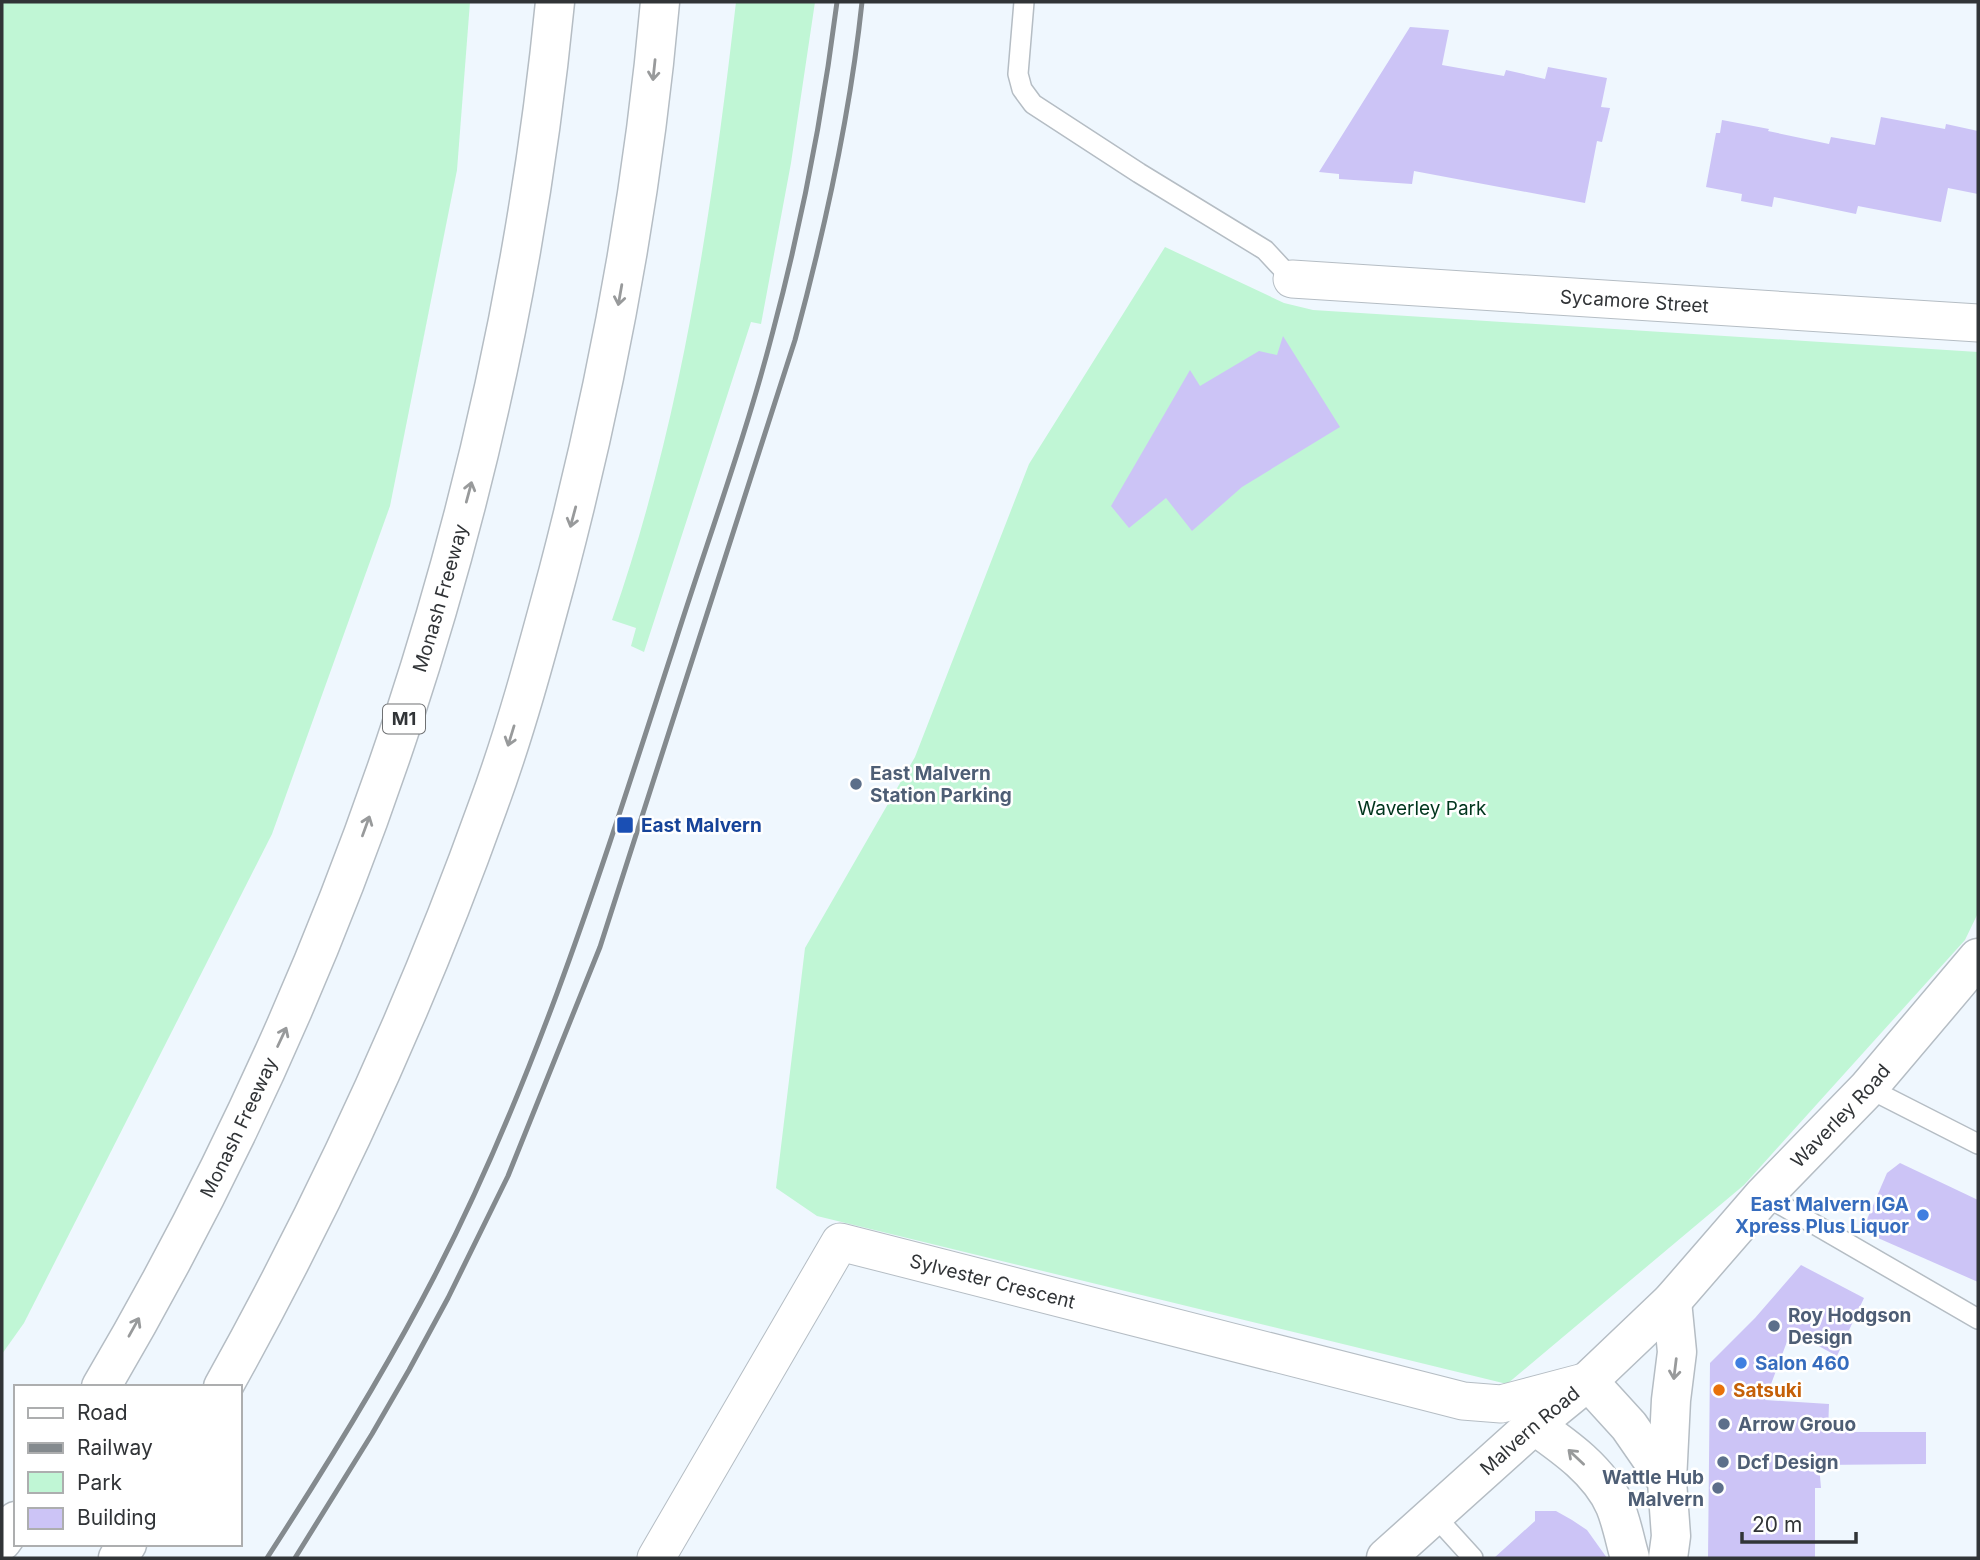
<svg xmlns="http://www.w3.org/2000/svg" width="1980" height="1560" font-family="Inter,sans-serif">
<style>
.green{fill:#c0f6d5}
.building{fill:#ccc4f6}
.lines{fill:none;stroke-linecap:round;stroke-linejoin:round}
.lane-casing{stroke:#b5bdc4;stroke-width:22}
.street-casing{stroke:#b5bdc4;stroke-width:39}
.secondary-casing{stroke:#b5bdc4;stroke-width:41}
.highway-casing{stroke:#b5bdc4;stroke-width:41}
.lane{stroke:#fff;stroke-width:19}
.street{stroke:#fff;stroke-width:37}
.secondary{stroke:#fff;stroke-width:38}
.highway{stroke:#fff;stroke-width:38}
.rail{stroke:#848a8e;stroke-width:5}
.oneway{stroke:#989a9b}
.service-dot{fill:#5c6f8a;stroke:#fff;stroke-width:2.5}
.transit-dot{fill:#1a4fb4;stroke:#fff;stroke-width:2.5}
.shop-dot{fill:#3f7fe0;stroke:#fff;stroke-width:2.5}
.food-dot{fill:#e8710a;stroke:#fff;stroke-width:2.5}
.labels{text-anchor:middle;stroke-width:5;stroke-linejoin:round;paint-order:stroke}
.shield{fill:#fff;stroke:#6f7173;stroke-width:2}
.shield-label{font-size:18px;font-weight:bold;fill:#313437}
.street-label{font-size:19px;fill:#313437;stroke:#fff}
.service-label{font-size:19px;font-weight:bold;fill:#4e5e75;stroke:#fff;text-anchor:start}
.park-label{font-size:19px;fill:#00351d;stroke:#fff}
.transit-label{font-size:19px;font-weight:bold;fill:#164399;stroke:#fff;text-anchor:start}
.shop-label{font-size:19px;font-weight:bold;fill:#366cbe;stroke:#fff;text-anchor:end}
.food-label{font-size:19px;font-weight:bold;fill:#c56008;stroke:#fff;text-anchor:start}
</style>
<rect width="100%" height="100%" fill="#eff7fe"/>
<g class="green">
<polygon points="2,2 470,2 457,170 390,506 272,834 24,1323 2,1354"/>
<path d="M 736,2 L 815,2 L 791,163 L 761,324 L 751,322 L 644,652 L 631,646 L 636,628 L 612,620 C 682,420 712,211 736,2 Z"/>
<polygon points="1165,247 1284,303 1313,310 1978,352 1978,913 1965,940 1744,1185 1507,1384 817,1216 776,1188 805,948 915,757 1029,464"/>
</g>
<g class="building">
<polygon points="1410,27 1449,30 1442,65 1504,76 1506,70 1545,79 1548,67 1607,78 1601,107 1610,108 1602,142 1597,141 1585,203 1414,171 1412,184 1339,179 1339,174 1319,172"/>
<polygon points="1881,117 1945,129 1946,124 1978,131 1978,194 1948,188 1941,222 1858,206 1856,214 1774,197 1772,207 1741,201 1742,194 1706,187 1716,133 1720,133 1722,120 1769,129 1768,131 1829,144 1831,137 1875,145"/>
<polygon points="1283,336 1340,427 1242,487 1192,531 1166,498 1129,528 1111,506 1190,370 1200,386 1259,351 1277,355"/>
<polygon points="1900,1163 1978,1200 1978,1282 1862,1231 1887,1173"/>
<polygon points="1801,1265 1864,1298 1837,1356 1791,1331 1765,1400 1829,1404 1828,1432 1926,1432 1926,1464 1819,1465 1821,1488 1815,1488 1815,1558 1708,1558 1710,1363 1755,1318"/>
<polygon points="1535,1511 1556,1511 1572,1520 1587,1530 1607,1558 1494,1558 1535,1521"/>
</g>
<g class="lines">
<g class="lane-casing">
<g id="lane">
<polyline points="1024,2 1018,74 1022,89 1033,104 1139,173 1265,250 1292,279"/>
<polyline points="1868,1088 1978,1144"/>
<polyline points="1764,1195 1978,1319"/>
<polyline points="1434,1515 1473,1558"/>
</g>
</g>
<g class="street-casing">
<g id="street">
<path id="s1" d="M 1292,279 L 1978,323"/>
<path id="s2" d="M 656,1558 L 840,1242 L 1463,1401 L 1501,1404 L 1588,1381"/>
</g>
</g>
<g class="secondary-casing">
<g id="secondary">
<polyline points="1588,1381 1629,1426 1667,1481 1671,1536 1668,1558"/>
<path d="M 1534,1425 C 1564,1446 1600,1471 1615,1506 C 1622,1523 1625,1541 1630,1558"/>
<polyline points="1667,1481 1671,1400 1677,1352 1672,1301"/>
<path id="s3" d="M 1386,1558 L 1534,1425 L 1588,1381 L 1672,1301 L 1764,1195 L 1868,1088 L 1978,958"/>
</g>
</g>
<g class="highway-casing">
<g id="highway">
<path id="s4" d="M 101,1387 C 350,964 507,490 555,2"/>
<path d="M 223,1387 C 327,1200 416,1007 488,806 C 516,730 537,651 558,573 C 607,386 643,195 660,2"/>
<polyline points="2,1541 16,1521"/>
<polyline points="118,1558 127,1544"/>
</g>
</g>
<use href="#lane" class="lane"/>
<use href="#street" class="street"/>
<use href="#secondary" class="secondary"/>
<use href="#highway" class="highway"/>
<g class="rail">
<path d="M 267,1558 C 326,1467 384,1374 434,1277 C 538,1076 605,858 675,643 C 708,539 746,436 773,331 C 802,222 823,113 837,2"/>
<path d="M 295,1558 L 372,1434 L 409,1370 L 448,1298 L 508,1176 L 600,947 L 795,340 C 825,229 850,116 862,2"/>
</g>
</g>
<defs><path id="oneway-shaft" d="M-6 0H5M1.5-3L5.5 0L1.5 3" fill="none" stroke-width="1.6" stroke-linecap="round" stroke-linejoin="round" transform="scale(1.75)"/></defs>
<g class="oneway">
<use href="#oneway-shaft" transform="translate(654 70) rotate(96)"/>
<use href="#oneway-shaft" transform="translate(620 295) rotate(100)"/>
<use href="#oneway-shaft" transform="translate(469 492) rotate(-75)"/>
<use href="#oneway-shaft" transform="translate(573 517) rotate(105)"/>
<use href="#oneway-shaft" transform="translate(511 736) rotate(107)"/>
<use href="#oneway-shaft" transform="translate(366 826) rotate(-70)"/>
<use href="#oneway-shaft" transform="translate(282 1037) rotate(-65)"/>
<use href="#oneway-shaft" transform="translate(134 1327) rotate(-61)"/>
<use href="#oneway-shaft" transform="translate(1675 1369) rotate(97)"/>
<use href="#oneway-shaft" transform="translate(1576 1457) rotate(-137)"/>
</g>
<g class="service-dot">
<circle cx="856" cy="784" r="7"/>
<circle cx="1774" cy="1326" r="7"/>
<circle cx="1724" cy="1424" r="7"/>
<circle cx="1723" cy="1462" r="7"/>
<circle cx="1718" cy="1488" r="7"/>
</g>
<rect class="transit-dot" x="616" y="816" width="18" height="18" rx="3.5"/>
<g class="shop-dot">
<circle cx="1923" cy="1215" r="7"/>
<circle cx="1741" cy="1363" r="7"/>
</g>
<circle class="food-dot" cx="1719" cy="1390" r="7"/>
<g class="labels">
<rect class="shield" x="383" y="704.5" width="42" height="29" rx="5"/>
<g class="shield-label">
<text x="404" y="725">M1</text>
</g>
<g class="street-label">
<text dy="7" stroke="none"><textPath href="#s1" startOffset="343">Sycamore Street</textPath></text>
<text dy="7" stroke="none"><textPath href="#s4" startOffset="861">Monash Freeway</textPath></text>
<text dy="7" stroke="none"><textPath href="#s3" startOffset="635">Waverley Road</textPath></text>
<text dy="7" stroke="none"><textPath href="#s4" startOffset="294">Monash Freeway</textPath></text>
<text dy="7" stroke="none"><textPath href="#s2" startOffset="523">Sylvester Crescent</textPath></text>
<text dy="7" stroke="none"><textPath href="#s3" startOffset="192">Malvern Road</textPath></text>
</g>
<g class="service-label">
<text x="870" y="780">East Malvern<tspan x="870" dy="22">Station Parking</tspan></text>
<text x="1788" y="1322">Roy Hodgson<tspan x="1788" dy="22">Design</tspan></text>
<text x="1738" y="1431">Arrow Grouo</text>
<text x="1737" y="1469">Dcf Design</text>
<text x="1704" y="1484" text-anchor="end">Wattle Hub<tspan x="1704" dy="22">Malvern</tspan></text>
</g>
<g class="park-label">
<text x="1422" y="815">Waverley Park</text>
</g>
<g class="transit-label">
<text x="641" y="832">East Malvern</text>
</g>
<g class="shop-label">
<text x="1909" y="1211">East Malvern IGA<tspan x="1909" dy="22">Xpress Plus Liquor</tspan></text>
<text x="1755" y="1370" text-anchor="start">Salon 460</text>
</g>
<g class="food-label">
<text x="1733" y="1397">Satsuki</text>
</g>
</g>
<rect width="1980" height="1560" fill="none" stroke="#313437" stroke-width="7"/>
<rect x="14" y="1385" width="228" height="161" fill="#ffffff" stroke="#adaeaf" stroke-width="2"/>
<rect x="28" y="1408" width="35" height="10" fill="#ffffff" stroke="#adaeaf" stroke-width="2"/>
<text x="77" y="1420" font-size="21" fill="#313437">Road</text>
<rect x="28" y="1443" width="35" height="10" fill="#848a8e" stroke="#adaeaf" stroke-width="2"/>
<text x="77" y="1455" font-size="21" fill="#313437">Railway</text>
<rect x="28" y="1472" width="35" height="21" fill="#c0f6d5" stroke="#adaeaf" stroke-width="2"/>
<text x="77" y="1490" font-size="21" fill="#313437">Park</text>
<rect x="28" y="1508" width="35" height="21" fill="#ccc4f6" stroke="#adaeaf" stroke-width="2"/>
<text x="77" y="1525" font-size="21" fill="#313437">Building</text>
<path d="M1742 1532v10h114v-10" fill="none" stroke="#313437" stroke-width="3.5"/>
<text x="1752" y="1532" font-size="21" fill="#313437" stroke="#ffffff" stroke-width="5" paint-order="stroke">20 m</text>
</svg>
